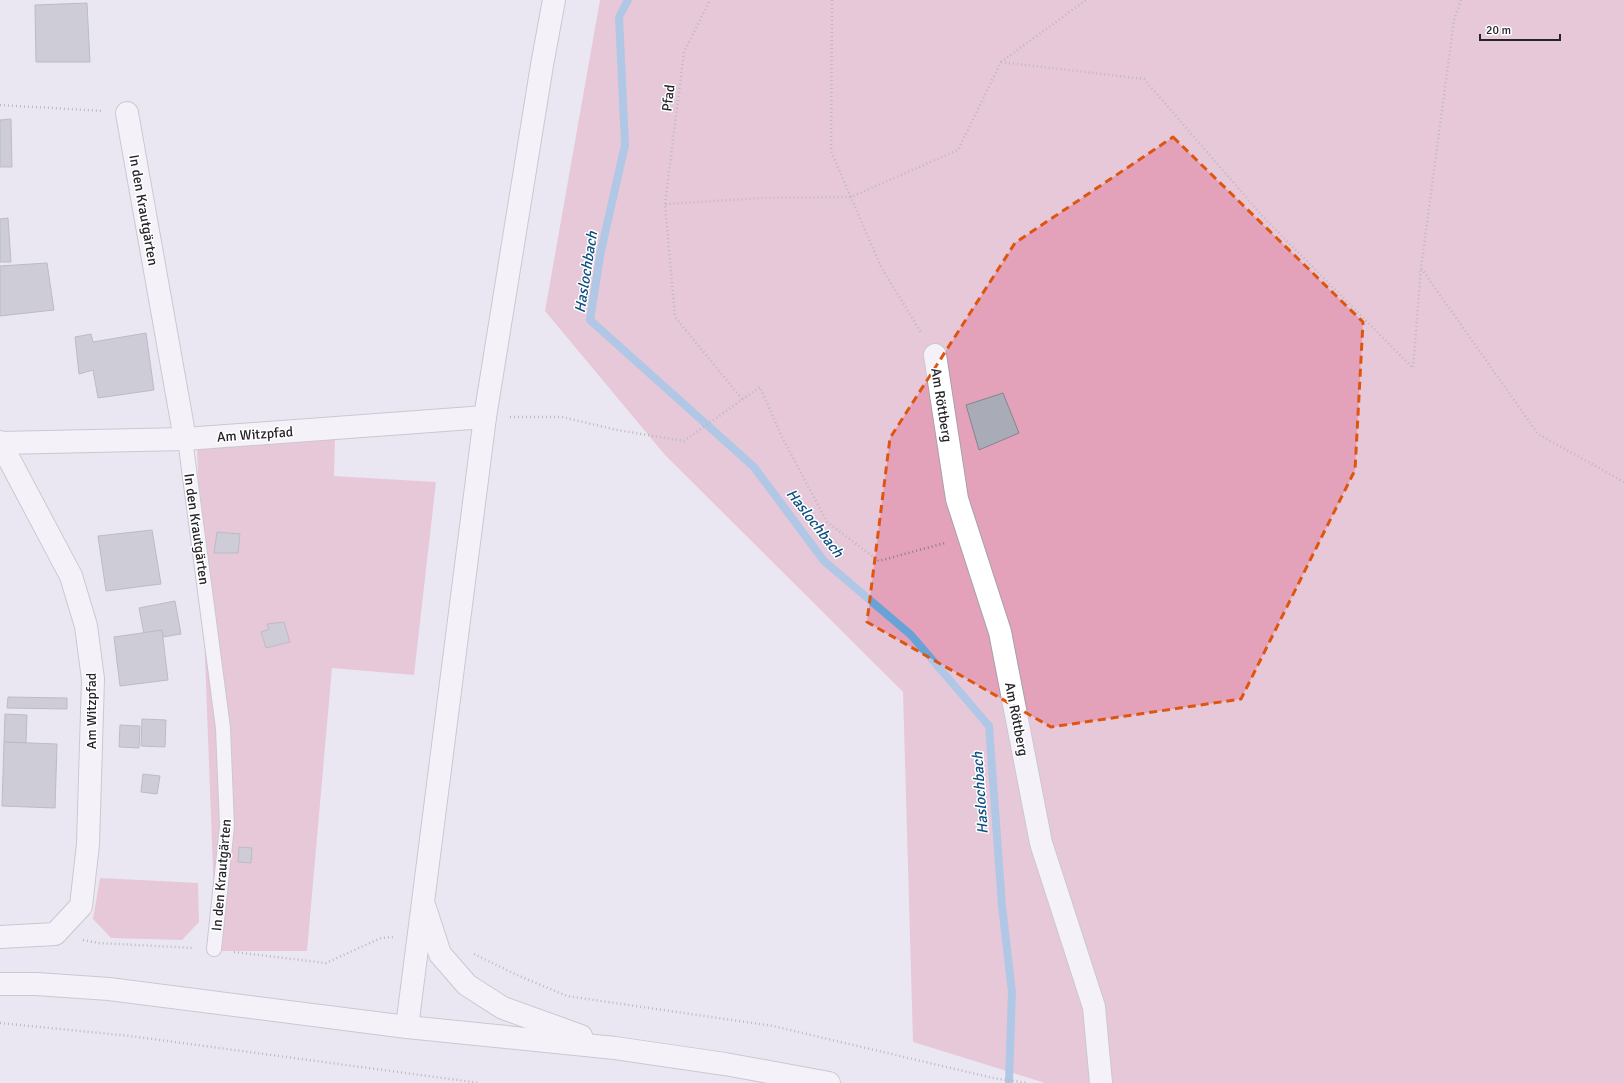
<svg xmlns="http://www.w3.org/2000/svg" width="1624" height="1083" font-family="Signika,sans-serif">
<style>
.green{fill:#e3a2ba}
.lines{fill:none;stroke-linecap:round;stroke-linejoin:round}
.stream{stroke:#68a2d7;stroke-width:8}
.building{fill:#a9acb6;stroke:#83858f}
.service-casing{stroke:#a4a1ab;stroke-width:16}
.minor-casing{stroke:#a4a1ab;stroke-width:24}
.secondary-casing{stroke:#a4a1ab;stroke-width:24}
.path{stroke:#827f86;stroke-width:2.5;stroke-dasharray:1 3;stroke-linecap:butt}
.service{stroke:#fff;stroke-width:14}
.minor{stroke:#fff;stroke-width:22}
.secondary{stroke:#fff;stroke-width:22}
.marked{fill:none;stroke:#de560d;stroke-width:3;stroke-dasharray:8 5;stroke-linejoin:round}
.labels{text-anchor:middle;stroke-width:3;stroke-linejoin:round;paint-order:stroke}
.street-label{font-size:14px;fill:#262428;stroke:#fff}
.water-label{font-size:15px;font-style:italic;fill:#0c4f81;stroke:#fff}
</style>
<rect width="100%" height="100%" fill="#ebe7f2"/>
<g class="green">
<polygon points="600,0 1624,0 1624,1083 1045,1083 913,1042 903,692 665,455 545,311"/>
<polygon points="335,434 334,476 436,482 414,675 332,668 307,951 216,951 197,445"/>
<polygon points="100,878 198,883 199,922 182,940 111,938 93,919"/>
</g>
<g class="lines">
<polyline class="stream" points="628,0 619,17 625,145 601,251 590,320 754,467 824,561 911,635 989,726 1002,906 1012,992 1009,1083"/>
</g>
<g class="building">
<polygon points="87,3 90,62 36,62 35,5"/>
<polygon points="11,119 12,167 0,167 0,120"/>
<polygon points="8,218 11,262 0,262 0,219"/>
<polygon points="47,263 54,310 0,316 0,266"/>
<polygon points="146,333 154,390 98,398 93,370 79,374 75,337 91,334 93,342"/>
<polygon points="1003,393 1019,433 979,450 966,405"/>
<polygon points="152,530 161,584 106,591 98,536"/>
<polygon points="217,532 240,534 238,553 214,553"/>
<polygon points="175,601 181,634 163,637 162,630 144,634 139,608"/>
<polygon points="284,622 290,642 266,648 261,632 269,629 267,624"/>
<polygon points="162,630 168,680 120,686 114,637"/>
<polygon points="8,697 67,698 67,709 7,708"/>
<polygon points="5,714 27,715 26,743 4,742"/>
<polygon points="142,719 166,720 165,747 141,746"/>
<polygon points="120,725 140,726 139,748 119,747"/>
<polygon points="4,742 57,744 55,808 2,806"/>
<polygon points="143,774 160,776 157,794 141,792"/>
<polygon points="239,847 252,848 251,863 238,862"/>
</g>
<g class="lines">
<g class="service-casing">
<polyline id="service" points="185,439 223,728 227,826 214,949"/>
</g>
<g class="minor-casing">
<g id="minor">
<polyline points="127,113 185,439"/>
<polyline points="935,355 957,499 1000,632 1041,843 1094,1007 1101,1083"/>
<polyline points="0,442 71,576 86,626 93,679 88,844 81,906 55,934 0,937"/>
<polyline points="0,443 185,439 485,417"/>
</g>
</g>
<g class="secondary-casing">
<g id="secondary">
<polyline points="425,908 440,954 467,985 503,1008 581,1036"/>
<polyline points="0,984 36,984 109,989 407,1027 615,1048 725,1064 829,1083"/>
<polyline points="407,1027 485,417 542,65 554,0"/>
</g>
</g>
<g class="path">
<polyline points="832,0 831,151 881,267 922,334"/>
<polyline points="1461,0 1454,20 1421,268 1538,434 1624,482"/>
<polyline points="1001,62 1144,79 1264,218 1413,368 1421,268"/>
<polyline points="0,105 103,111"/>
<polyline points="665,204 684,52 710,0"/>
<polyline points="742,399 675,317 665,204 762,198 851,197 958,150 1001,62 1086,0"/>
<polyline points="510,417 562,417 617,430 684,441 760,387 782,437 827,522 879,561 945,543"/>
<polyline points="83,940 99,943 193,948"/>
<polyline points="234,952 326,963 381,938 393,937"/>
<polyline points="474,954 517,975 567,996 773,1026 993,1078 1028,1083"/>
<polyline points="0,1023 130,1036 480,1083"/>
</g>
<use href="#service" class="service"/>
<use href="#minor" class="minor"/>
<use href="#secondary" class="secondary"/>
</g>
<path d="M0 0H1624V1083H0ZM 1173,137 L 1363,322 L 1355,470 L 1241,699 L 1051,727 L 867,622 L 890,438 L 1015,243 Z" fill="#ebe7f2" fill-opacity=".55" fill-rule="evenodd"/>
<path class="marked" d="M 1173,137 L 1363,322 L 1355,470 L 1241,699 L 1051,727 L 867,622 L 890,438 L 1015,243 Z"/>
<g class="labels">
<g class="street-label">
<text transform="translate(668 98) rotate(-83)" y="5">Pfad</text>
<text transform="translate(144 210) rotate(80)" y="5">In den Krautgärten</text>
<text transform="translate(942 405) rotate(81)" y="5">Am Röttberg</text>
<text transform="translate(255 434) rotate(-4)" y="5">Am Witzpfad</text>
<text transform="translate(197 529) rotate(82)" y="5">In den Krautgärten</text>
<text transform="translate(91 711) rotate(-90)" y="5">Am Witzpfad</text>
<text transform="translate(1017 719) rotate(79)" y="5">Am Röttberg</text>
<text transform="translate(221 875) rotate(-85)" y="5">In den Krautgärten</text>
</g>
<g class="water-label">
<text transform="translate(586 272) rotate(-81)" y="5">Haslochbach</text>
<text transform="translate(815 523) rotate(52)" y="5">Haslochbach</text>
<text transform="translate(980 793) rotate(-94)" y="5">Haslochbach</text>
</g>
</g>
<path d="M1480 34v6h80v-6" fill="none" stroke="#262428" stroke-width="2"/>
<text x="1486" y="34" font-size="12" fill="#262428" stroke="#ffffff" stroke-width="3" paint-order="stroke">20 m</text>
</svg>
